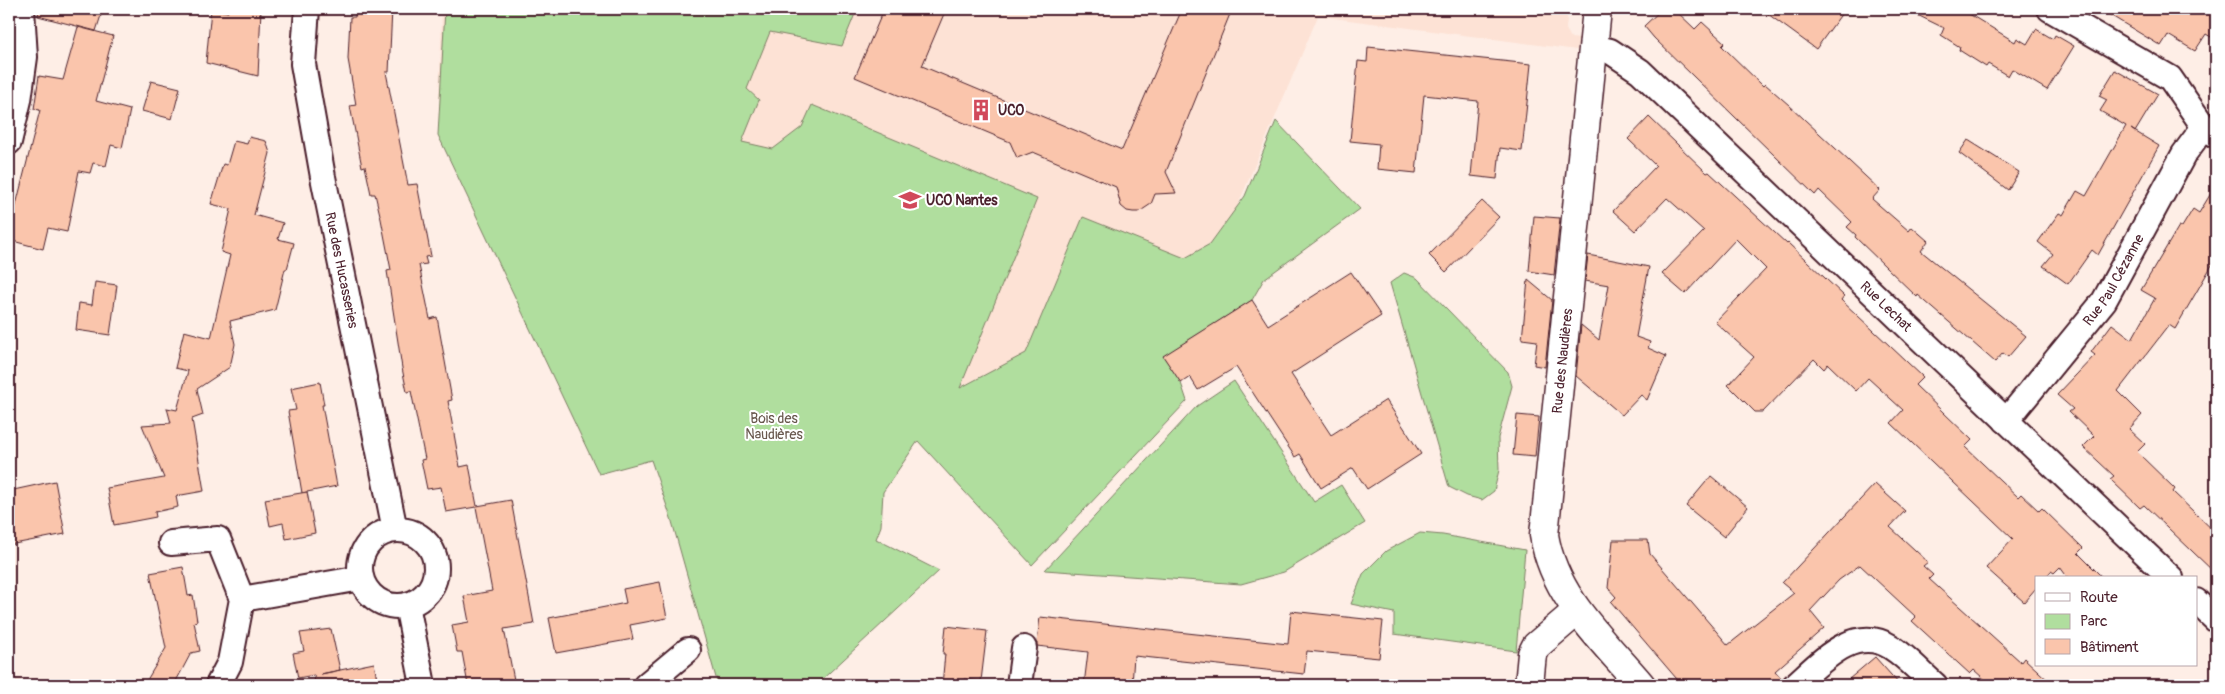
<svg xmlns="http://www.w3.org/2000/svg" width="2225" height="694" font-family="Pangolin,sans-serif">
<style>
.built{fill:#fde2d5}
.green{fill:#b0de9e;stroke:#7d7e64}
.building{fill:#fac5ac;stroke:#4a1f2b}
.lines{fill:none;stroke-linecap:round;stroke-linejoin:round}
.street-casing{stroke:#4a1f2b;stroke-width:28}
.secondary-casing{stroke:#4a1f2b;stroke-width:31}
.street{stroke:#fff;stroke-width:24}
.secondary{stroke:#fff;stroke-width:28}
.labels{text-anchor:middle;stroke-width:4;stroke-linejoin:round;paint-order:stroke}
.poi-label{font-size:14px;font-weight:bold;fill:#4a1f2b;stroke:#fff;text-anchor:start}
.street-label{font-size:14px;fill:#4a1f2b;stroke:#fff}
.park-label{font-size:14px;fill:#69584e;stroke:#fff}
</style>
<rect width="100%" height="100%" fill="#feeee6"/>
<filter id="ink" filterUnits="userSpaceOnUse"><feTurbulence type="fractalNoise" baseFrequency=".02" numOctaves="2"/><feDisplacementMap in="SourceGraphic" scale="10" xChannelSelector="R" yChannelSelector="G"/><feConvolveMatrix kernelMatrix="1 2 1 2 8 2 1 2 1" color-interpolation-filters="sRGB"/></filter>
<g filter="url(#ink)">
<polygon class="built" points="442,9 1568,9 1566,29 1571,38 1579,39 1577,50 1318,16 1213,264 960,387 965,372 438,135"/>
<g class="green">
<polygon points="445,9 857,9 842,46 770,32 747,89 759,100 742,142 773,149 802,127 812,105 1037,199 960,388 1026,353 1083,217 1185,258 1210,244 1245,196 1276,121 1360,209 1264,279 1252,300 1164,356 1181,383 1187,401 1032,565 918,441 883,492 881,526 876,539 939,571 816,685 718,685 671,518 651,460 599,474 438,135"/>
<polygon points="1404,273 1417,278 1508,372 1512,386 1498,438 1499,470 1494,491 1482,500 1467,496 1449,487 1390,283"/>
<polygon points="1234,381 1314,502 1341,485 1365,523 1284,572 1241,584 1045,570 1197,406"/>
<polygon points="1420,533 1443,535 1525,550 1516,651 1394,634 1394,613 1351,604 1363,574 1386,551"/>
</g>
<g class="building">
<polygon points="39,9 103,9 96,31 38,16"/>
<polygon points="211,9 228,12 228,9 261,9 258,76 206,63"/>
<polygon points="355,9 392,9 389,72 386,72 408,185 417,184 431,256 425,257 427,264 419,265 430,319 437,317 452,400 448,401 460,467 469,465 477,506 511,500 534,624 504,629 515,685 468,685 462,652 457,652 452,625 469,622 464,596 492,591 476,507 446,512 441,487 427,489 421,460 425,459 411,391 407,392 402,368 387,271 391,270 381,219 375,194 371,194 365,166 362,167 350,106 356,105 348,59 350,17 355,17"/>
<polygon points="884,9 946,9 922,66 1122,150 1182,9 1232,9 1166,172 1176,193 1155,194 1151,204 1139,212 1133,212 1127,211 1121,206 1116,187 1033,152 1017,158 1010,142 855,77"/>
<polygon points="1662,9 1674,9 1695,29 1702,22 1725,43 1722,46 1763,86 1765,84 1789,105 1880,190 1872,199 1909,231 1912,227 1928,241 1921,251 2026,336 2008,357 2003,353 1995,362 1918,295 1917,297 1855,237 1856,235 1847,227 1852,222 1819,190 1815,195 1654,38 1644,26"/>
<polygon points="1761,9 1845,9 1816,49"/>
<polygon points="1905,9 1961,9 2015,42 2017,38 2027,44 2036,29 2053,39 2055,35 2074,46 2047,90 2012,69 2008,76 1988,64 1986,67 1959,50 1960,47 1941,35 1944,28"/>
<polygon points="2100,9 2216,9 2216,40 2206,34 2195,51 2168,35 2161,46"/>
<polygon points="78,27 113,36 96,101 130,110 122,148 111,145 106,166 93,163 90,173 79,171 67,232 48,228 43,249 9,240 9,233 40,110 34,109 39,76 63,80"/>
<polygon points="1368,47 1531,64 1522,151 1500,148 1497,179 1471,176 1478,101 1424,95 1416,173 1377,169 1379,144 1350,141 1358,61 1367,62"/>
<polygon points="2115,70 2158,94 2135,132 2131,129 2159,146 2098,255 2092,250 2068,284 2043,266 2053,254 2038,242 2059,213 2063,215 2077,191 2086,196 2126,126 2100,111 2107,100 2099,96"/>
<polygon points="151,81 180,88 172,119 142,111"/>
<polygon points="1649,117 1707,173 1709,172 1787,244 1788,243 1844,296 1841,300 1923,377 1915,385 1972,440 1965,447 2018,497 2021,494 2039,511 2042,508 2083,548 2078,553 2103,578 2068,578 2060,567 2054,573 2051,571 2045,578 2036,578 2036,588 2024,602 1986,568 2013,539 1891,423 1903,410 1868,378 1856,391 1828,364 1824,369 1814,359 1763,412 1755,412 1728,385 1754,357 1715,322 1766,269 1736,239 1685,294 1662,274 1704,231 1667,198 1635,231 1613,211 1656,166 1628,139"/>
<polygon points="249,137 266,141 270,153 254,215 283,223 278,239 294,243 287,269 285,269 275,310 230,321 235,344 230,367 197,389 203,415 192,419 204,491 176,496 178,507 155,512 156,517 114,525 107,488 164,478 142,425 171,423 167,408 177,410 188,371 175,368 184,331 211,338 230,255 221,252 231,209 211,204 223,164 227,165 234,141 247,144"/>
<polygon points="1968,140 2019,172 2008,190 1959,153"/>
<polygon points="2216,185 2216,258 2175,329 2169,325 2118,391 2142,415 2129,429 2145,444 2137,452 2175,489 2173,492 2216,533 2216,574 2144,505 2140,508 2110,479 2114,476 2083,447 2094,436 2069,412 2073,409 2057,395 2095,355 2091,352 2112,324 2132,339 2155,298 2141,290 2179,226 2182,227 2193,209 2199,213"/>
<polygon points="1482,201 1499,217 1446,272 1429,255"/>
<polygon points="1534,216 1560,218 1554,275 1529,271"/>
<polygon points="1588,255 1649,267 1636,337 1650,342 1648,348 1666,356 1647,400 1641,395 1622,415 1576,376 1581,325 1599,340 1609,285 1585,281"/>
<polygon points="1351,272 1381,316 1291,374 1331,435 1386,400 1421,454 1367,489 1353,468 1321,488 1300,454 1295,457 1236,367 1198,390 1190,377 1181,383 1163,356 1252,300 1268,325"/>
<polygon points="1528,280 1552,300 1545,367 1534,365 1537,341 1522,339"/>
<polygon points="95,282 117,285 110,335 76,330 79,303 92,305"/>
<polygon points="320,382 324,405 322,405 337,486 302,493 288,411 296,410 291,388"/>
<polygon points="1517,415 1539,417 1535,457 1513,455"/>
<polygon points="1711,476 1748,507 1724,537 1686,506"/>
<polygon points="55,481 65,534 9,545 9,491"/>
<polygon points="1875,484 1905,511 1890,527 1928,562 1923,566 1933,575 1929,579 2021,662 2024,658 2053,685 1991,685 1974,670 1970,674 1912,621 1916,617 1860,565 1839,580 1810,611 1824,628 1775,671 1783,680 1782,685 1682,685 1611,602 1616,597 1608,588 1613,540 1648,540 1650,554 1728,645 1794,593 1782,583"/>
<polygon points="307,492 315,533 286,539 283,523 270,526 265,499"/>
<polygon points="183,567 188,596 193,595 197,621 194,622 200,651 191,653 174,685 144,685 166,648 150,573"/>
<polygon points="660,582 667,618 630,625 633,639 556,653 549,618 626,603 623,589"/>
<polygon points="1291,611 1383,621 1379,658 1307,651 1304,674 1134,656 1132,685 1084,685 1088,652 1037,646 1037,643 1040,617 1288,644"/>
<polygon points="946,626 987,631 981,681 964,679 964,685 942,685 945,654 943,654"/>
<polygon points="331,629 340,670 321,674 374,663 378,685 315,685 314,675 298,678 293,653 304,651 300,633"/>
<polygon points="1875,657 1900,685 1842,685"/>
</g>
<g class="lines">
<g class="street-casing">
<g id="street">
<path id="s1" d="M 307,9 L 303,64 L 323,177 L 395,530"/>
<polyline points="2050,9 2170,78 2204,127 2216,135"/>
<path id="s2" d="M 1593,47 L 1610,51 L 1640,71 L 2171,578"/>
<polyline points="9,142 19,100 25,57 22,9"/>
<path id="s3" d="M 2006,421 L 2104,301 L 2184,154 L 2204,127"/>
<circle cx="398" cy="568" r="38"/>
<polyline points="171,543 218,539 242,599 230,662 218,685"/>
<polyline points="242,599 361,578"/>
<polyline points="2196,601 2216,620"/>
<polyline points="407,605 423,685"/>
<polyline points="646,685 688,650"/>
<polyline points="1019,685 1024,648"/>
<path d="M 1795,685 C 1821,662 1854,624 1891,647 C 1907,657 1921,673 1935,685"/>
</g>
</g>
<g class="secondary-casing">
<g id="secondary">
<path d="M 1597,9 L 1544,535 C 1554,597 1602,639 1641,685"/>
<polyline points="1529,685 1532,654 1536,646 1577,611"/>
</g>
</g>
<use href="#street" class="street"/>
<use href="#secondary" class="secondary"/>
</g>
</g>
<defs>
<g id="building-bare" transform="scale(1.725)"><path d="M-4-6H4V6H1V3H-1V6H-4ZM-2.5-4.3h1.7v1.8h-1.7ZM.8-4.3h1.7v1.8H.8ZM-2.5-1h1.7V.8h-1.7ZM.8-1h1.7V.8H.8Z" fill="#d1495b" stroke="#fff" stroke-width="2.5" paint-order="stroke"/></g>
<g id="university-bare" transform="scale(1.725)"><path d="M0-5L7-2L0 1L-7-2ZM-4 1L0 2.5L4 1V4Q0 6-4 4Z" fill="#d1495b" stroke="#fff" stroke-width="2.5" paint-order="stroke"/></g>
</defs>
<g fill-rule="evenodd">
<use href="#building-bare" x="981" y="110"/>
<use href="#university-bare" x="910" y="200"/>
</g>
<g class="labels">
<g class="poi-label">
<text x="998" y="115">UCO</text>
<text x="926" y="205">UCO Nantes</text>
</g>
<g class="street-label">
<text dy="5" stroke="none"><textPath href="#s1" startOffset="265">Rue des Hucasseries</textPath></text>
<text dy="5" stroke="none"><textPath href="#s3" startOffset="178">Rue Paul Cézanne</textPath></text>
<text dy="5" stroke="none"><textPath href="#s2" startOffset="394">Rue Lechat</textPath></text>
<text transform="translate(1562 361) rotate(-84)" y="5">Rue des Naudières</text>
</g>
<g class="park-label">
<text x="774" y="423">Bois des<tspan x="774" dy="16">Naudières</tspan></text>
</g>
</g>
<rect width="2225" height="694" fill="none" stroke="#fff" stroke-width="30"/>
<rect x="15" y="15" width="2195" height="664" fill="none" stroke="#4a1f2b" stroke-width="2" filter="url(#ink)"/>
<rect x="2035" y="576" width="162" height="90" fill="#ffffff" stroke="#b7a5aa"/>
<rect x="2045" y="593" width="25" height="8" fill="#ffffff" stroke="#b7a5aa"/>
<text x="2080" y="602" font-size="15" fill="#4a1f2b">Route</text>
<rect x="2045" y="614" width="25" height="15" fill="#b0de9e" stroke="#b7a5aa"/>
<text x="2080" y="626" font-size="15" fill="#4a1f2b">Parc</text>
<rect x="2045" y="639" width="25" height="15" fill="#fac5ac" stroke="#b7a5aa"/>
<text x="2080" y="652" font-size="15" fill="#4a1f2b">Bâtiment</text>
</svg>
